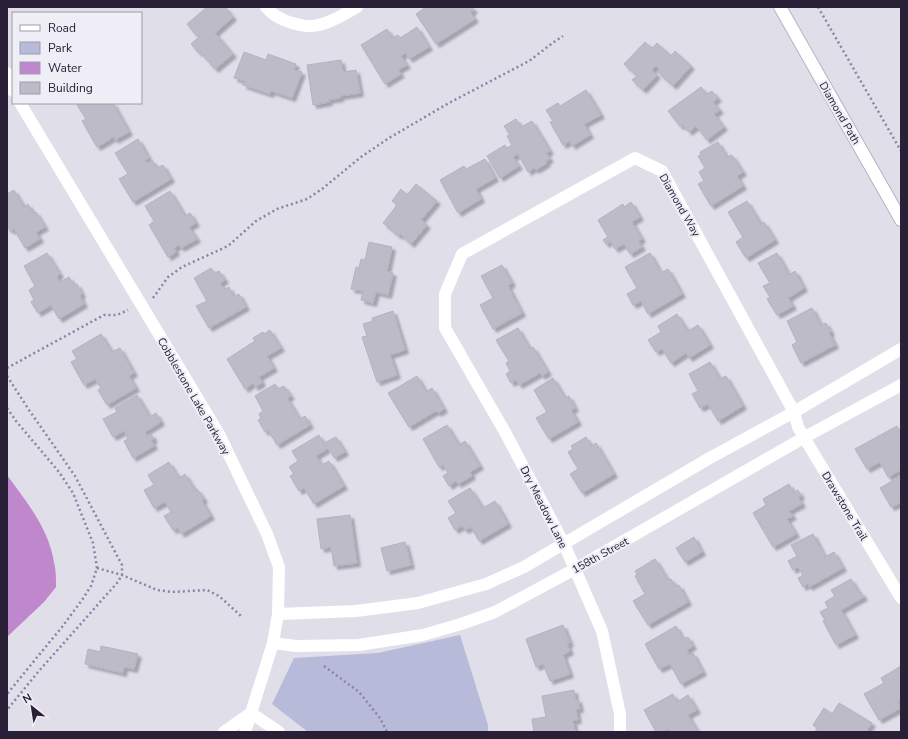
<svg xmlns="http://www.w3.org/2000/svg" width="908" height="739" font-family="'Nunito Sans',sans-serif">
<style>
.green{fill:#b8bada}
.water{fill:#bf88cc}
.building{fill:#bebbc9;stroke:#b5b1c2;filter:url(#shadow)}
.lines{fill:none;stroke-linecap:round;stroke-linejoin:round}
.secondary-casing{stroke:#b8b2c8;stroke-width:14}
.path{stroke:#8e80ab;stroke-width:2.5;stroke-dasharray:2 3;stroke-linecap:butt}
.street{stroke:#fff;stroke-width:12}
.secondary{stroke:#fff;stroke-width:12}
.labels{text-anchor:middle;stroke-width:4;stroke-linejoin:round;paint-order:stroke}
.street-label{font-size:11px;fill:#292038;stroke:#efeef6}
</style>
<defs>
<filter id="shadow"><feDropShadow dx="3.5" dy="3.5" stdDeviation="1" flood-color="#0004"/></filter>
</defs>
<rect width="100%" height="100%" fill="#e0dee9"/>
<polygon class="green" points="460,635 488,725 488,732 308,732 272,704 294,658 378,653"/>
<path class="water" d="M 7,475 C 26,501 49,529 54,562 C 56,570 56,578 56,587 L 44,602 L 7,637 Z"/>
<g class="building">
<polygon points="207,7 225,7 233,17 215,33 233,54 215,69 200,52 199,53 191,44 200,36 199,35 197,36 187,24"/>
<polygon points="426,7 472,7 474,10 470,12 475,19 436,44 416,14"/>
<polygon points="417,27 429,47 409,59 406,53 401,56 407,65 398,70 401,74 385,84 361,45 387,29 393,38 398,35 400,38"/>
<polygon points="645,42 652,48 657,43 671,56 675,51 691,66 673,86 657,71 659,69 656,66 652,70 657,75 643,90 632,80 637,76 624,64"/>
<polygon points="244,52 266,60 268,54 296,64 294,70 302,72 292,98 271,91 270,94 243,85 245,81 234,78"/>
<polygon points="341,60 343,72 356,70 360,93 340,96 340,98 328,100 329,102 313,105 307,65"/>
<polygon points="701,87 707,94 712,91 718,98 713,102 720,110 714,114 724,127 707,140 696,126 689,132 683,125 680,126 668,111"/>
<polygon points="586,90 601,115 584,124 590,135 572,146 570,141 563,145 550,122 553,121 546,110 558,103 560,106"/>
<polygon points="76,103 109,103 110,104 113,103 129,132 115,140 114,137 97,147 82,121 86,119"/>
<polygon points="516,119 521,127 532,121 550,151 546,153 550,159 546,161 547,163 536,170 534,168 528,172 518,154 513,157 519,166 500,178 487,156 505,145 507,148 512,145 507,136 510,135 504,126"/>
<polygon points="138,139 149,158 145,160 147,163 152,160 157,168 163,165 171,179 133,202 119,179 128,174 115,153"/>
<polygon points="718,142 727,157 732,155 743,172 737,176 743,186 711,206 698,184 704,181 699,172 705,168 698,156 701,155 700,152"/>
<polygon points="485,159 495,178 476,189 481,199 458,213 440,180 464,166 466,169"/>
<polygon points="416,184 437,201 421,220 427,225 411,244 400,234 399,236 383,223 397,205 392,201 401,189 407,195"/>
<polygon points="14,190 24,207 28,204 33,213 36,212 45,227 36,232 40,239 25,248 14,229 11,231 9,228 7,229 7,194"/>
<polygon points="170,191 185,216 190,213 196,223 189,227 197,239 181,248 179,245 174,248 176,252 168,257 149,225 154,221 145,206"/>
<polygon points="747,201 761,224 764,222 775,240 746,258 736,242 743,237 728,212"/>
<polygon points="631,202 640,217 632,222 642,239 638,241 642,247 630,254 624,244 615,249 610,241 606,244 603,240 608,237 598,220 623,204 624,207"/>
<polygon points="369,242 392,247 387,271 393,273 388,295 376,292 373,303 361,300 363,291 351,289 356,267 359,268 361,259 365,260"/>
<polygon points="47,253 60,274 57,277 60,282 69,277 74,285 77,284 82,294 80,296 84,304 59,319 51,305 38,313 31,302 34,300 29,290 35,286 24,266"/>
<polygon points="650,253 661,273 668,269 682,294 648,314 641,301 633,305 627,294 637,288 625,267"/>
<polygon points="777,253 789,275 795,271 804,288 788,298 793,306 777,315 767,299 770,297 763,286 770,283 758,263"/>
<polygon points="502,265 512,283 508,286 522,313 493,329 480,305 493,298 481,276"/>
<polygon points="211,268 215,273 219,271 225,280 220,283 224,290 229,287 234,297 239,294 246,307 209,328 196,306 207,301 194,278"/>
<polygon points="812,308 821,325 826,323 831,332 829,333 835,345 801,363 792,345 797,342 787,321"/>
<polygon points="393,311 405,350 390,355 397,375 377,382 362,337 367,336 363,324 373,321 372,318"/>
<polygon points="677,314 688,331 698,325 710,345 689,358 686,353 671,363 662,349 656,352 648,340 661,332 658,326"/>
<polygon points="518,328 530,349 533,347 548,372 542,376 540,373 519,385 516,380 511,383 506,374 510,371 506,363 509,361 496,340"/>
<polygon points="270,330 281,348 267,356 274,368 259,377 262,383 255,387 253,383 245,389 227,359 255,341 253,338 263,332 264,334"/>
<polygon points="101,334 112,352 120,348 134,373 129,376 136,388 107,405 98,390 101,388 95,379 84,385 71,362 77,359 72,351"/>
<polygon points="710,362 720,379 726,376 743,406 718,421 708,404 700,408 692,394 698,391 689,374"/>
<polygon points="417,376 426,392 432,388 444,409 438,413 436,411 409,427 388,393"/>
<polygon points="553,378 565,398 569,396 575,408 571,410 578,422 549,439 536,418 547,412 534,390"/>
<polygon points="275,384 278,389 284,386 291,396 287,398 300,419 305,416 310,425 277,445 268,430 265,432 258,420 261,418 259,414 263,411 255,396"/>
<polygon points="137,395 150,417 156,413 161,422 145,432 147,436 151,434 154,439 151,440 154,446 133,458 124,441 128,439 124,431 113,437 103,419 117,412 115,408"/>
<polygon points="447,425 459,445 465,441 480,466 470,472 472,476 458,484 456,481 449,486 443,476 448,473 443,465 439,467 423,439"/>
<polygon points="897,426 901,434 901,470 888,477 880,462 867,469 855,449"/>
<polygon points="319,435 327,449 316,456 322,465 329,461 344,486 314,504 304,488 299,491 290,476 294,474 289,467 298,461 292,451"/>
<polygon points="336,437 345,452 334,458 326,442"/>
<polygon points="586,437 591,446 596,443 614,474 582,493 570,474 578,469 568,452 573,449 571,446"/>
<polygon points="169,462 179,478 185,474 195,490 197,489 204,499 202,501 211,516 181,534 178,528 173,530 164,516 171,512 165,502 154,508 144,490 154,485 148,475"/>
<polygon points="901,476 901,505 900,503 891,507 880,488"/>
<polygon points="789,484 794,493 798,490 801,496 798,497 802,504 789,511 793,516 787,519 796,534 773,547 753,513 766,505 763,499"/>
<polygon points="470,488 483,508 495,501 508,524 479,541 471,527 465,530 462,526 455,530 448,518 456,513 448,501"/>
<polygon points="350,515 357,563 334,566 331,547 321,549 317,519"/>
<polygon points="813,534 825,557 834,552 843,568 809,587 808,584 803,587 798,578 803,575 798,567 793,570 788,561 797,556 791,545"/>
<polygon points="694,537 702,552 685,562 676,548"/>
<polygon points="405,542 411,565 387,571 381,548"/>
<polygon points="655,559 668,580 671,579 676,587 679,585 688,602 648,625 633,601 645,594 635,576 637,574 635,571"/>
<polygon points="851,579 859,593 861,592 864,597 841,610 855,635 836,645 823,621 825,620 820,612 828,608 825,602 835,596 831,590"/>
<polygon points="563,625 570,643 567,644 570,651 563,655 570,674 550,681 543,664 536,667 526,639"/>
<polygon points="676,626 683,639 688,637 693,646 687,650 689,655 693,653 703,672 681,684 670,664 659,669 645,644"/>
<polygon points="101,646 138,654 134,669 124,667 123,673 85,664 88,649 100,652"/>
<polygon points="901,666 901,700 898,702 901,708 879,720 864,694 884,683 881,678"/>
<polygon points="574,690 575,700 578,699 580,709 576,709 578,720 573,720 575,732 534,732 532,719 546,717 542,696"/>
<polygon points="673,694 677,702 688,695 697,710 688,715 698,732 669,732 668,729 662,732 656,732 644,710"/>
<polygon points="839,703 872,723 866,732 815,732 817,728 813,725 824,708 832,714"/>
</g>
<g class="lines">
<g class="secondary-casing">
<polyline id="secondary" points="780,7 901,220"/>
</g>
<g class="path">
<polyline points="818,7 901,151"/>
<polyline points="153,298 168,277 182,267 228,246 256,221 277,209 307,199 322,189 361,157 389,138 449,103 529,61 554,42 563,36"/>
<polyline points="7,368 104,315 117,315 128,310"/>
<polyline points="7,376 29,410 75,476 122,565 122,575 117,583 38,672 7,710"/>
<polyline points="7,408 16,421 59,472 73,493 93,543 97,568 91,586 82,600 62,627 7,694"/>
<polyline points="97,568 122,575 157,590 172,592 207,590 219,596 241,616"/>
<polyline points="324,666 359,692 380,718 387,732"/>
</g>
<g class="street">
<path d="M 266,7 C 273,16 282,20 292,23 C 297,24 303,26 308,26 C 324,27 343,15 357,7"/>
<polyline points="7,73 13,91"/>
<polyline points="20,103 219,434 267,534 279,567 278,614 273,643 245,732"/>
<polyline points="278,614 356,611 418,603 486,584 524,567 708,459 794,412 901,349"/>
<polyline points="273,643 296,646 359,645 423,635 461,624 495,612 575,569 805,437 901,385"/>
<polyline points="251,713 279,732"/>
<polyline points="224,732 251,713"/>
<polyline points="620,732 620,714 602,631 564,544 505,432 445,328 445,294 462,254 635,158 662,171 794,412 798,427 814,454 901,598"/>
</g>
<use href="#secondary" class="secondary"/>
</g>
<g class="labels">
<g class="street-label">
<text transform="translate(840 113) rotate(60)" y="4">Diamond Path</text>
<text transform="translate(680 205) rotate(60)" y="4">Diamond Way</text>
<text transform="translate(194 396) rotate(60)" y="4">Cobblestone Lake Parkway</text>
<text transform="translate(845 506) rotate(59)" y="4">Drawstone Trail</text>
<text transform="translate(544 507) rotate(63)" y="4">Dry Meadow Lane</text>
<text transform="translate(600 555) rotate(-29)" y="4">158th Street</text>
</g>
</g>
<rect width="908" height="739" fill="none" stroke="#292038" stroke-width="16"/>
<rect x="12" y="12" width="130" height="92" fill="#efeef6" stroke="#a09caa"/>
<rect x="20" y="25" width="20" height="6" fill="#ffffff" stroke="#a09caa"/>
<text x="48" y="32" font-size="12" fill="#292038">Road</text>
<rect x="20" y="42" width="20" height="12" fill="#b8bada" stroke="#a09caa"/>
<text x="48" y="52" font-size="12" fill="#292038">Park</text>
<rect x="20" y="62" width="20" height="12" fill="#bf88cc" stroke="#a09caa"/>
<text x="48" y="72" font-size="12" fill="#292038">Water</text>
<rect x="20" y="82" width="20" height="12" fill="#bebbc9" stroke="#a09caa"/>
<text x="48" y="92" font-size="12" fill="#292038">Building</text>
<g transform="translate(32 707) rotate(330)" stroke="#efeef6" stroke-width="3" paint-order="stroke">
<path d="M0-3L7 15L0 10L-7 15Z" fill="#292038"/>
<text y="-6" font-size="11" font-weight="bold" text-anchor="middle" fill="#292038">N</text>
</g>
</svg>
